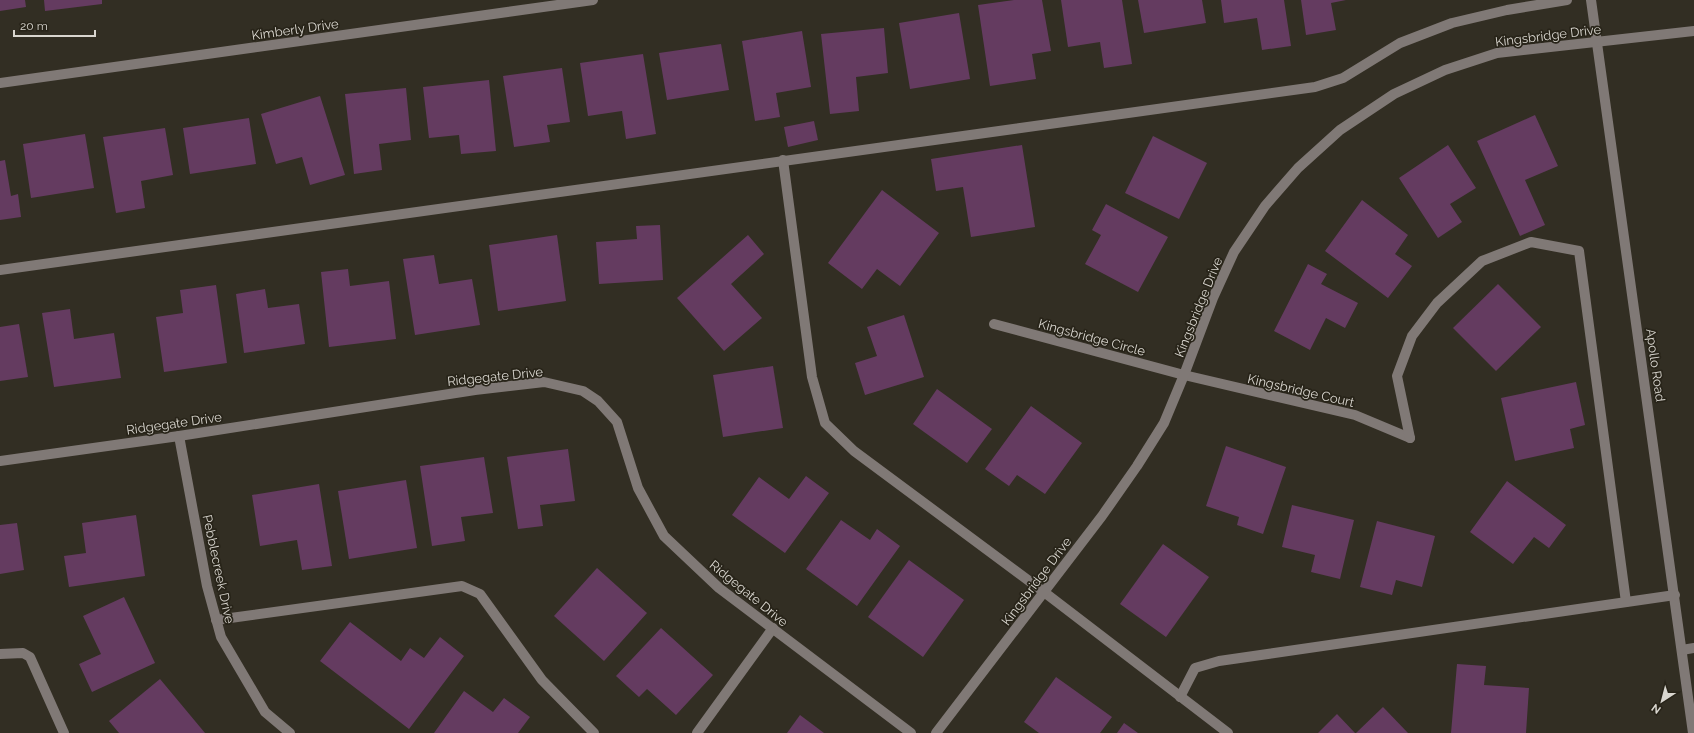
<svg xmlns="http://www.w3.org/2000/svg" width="1694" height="733" font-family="Raleway,sans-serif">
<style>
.building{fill:#643b60}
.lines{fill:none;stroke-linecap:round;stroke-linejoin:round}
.minor{stroke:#807976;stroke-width:10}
.labels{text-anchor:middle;stroke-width:3.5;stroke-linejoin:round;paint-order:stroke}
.street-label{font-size:13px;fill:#d9d6cf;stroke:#282419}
</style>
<rect width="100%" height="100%" fill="#322e23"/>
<g class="building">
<polygon points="0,0 25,0 26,7 0,11"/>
<polygon points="44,0 102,0 102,4 45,11"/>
<polygon points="1014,0 1042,0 1051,51 1032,54 1036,79 990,86 978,5"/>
<polygon points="1061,0 1122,0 1132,64 1104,68 1100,42 1068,47"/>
<polygon points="1138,0 1202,0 1206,23 1144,33"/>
<polygon points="1221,0 1284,0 1291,46 1262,50 1257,18 1224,23"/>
<polygon points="1301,0 1346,0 1331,3 1336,30 1306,35"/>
<polygon points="959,13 970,79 910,89 899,23"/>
<polygon points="884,28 888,73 856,77 859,111 830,114 821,34"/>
<polygon points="802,31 811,87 776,93 780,117 755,121 742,41"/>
<polygon points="721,44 729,90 667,100 659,53"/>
<polygon points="643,54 656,134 626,139 622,111 588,116 580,63"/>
<polygon points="562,68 570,122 547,125 550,142 514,147 503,76"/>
<polygon points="489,80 496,151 461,154 459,135 429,138 423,87"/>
<polygon points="406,88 411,140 379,144 382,170 354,174 345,94"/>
<polygon points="320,96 345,175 310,185 302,157 276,164 261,114"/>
<polygon points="1535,115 1558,166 1525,180 1545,225 1520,236 1477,141"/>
<polygon points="249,118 256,164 190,174 183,128"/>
<polygon points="814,121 818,140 788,147 784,127"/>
<polygon points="165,128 173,175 141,181 145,208 116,213 103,137"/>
<polygon points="85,134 94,188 31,198 23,144"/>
<polygon points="1153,136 1207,163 1179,219 1125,193"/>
<polygon points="1022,145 1035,227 971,237 963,187 936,191 931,159"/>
<polygon points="1448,145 1476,188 1450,204 1462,222 1438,238 1399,178"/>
<polygon points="5,160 11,196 18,194 21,217 0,220 0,161"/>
<polygon points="882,190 939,233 900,286 877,269 862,289 828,263"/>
<polygon points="1362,200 1408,235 1395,254 1412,266 1388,298 1325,251"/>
<polygon points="1106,204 1168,237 1138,292 1085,264 1101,235 1092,230"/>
<polygon points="660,225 663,280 599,284 596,242 637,239 636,226"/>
<polygon points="557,235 566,301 498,311 489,245"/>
<polygon points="748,235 764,254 731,284 762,318 724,351 677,298"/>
<polygon points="434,255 439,284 472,279 480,325 415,335 403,259"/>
<polygon points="1308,264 1327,274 1321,284 1358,303 1345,328 1326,318 1310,350 1274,331"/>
<polygon points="348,269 350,286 389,281 396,339 329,347 321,272"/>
<polygon points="1498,284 1541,327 1496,371 1453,328"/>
<polygon points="216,285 227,363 164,372 156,317 183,313 180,290"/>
<polygon points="265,289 268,308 299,304 305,344 244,353 236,294"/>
<polygon points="70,309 74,339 114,333 121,378 54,387 42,313"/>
<polygon points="904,315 924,377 865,395 855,363 877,356 867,327"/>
<polygon points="19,324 28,377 0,381 0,327"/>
<polygon points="773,366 783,428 723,437 713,375"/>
<polygon points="1576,382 1585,425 1570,429 1574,448 1515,461 1501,398"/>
<polygon points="937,389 992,429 967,463 913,424"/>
<polygon points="1031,406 1082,443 1045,494 1017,475 1009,486 985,469"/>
<polygon points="1226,446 1286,467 1263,534 1237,525 1239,517 1206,506"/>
<polygon points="568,449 575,501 540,505 543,526 518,529 507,457"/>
<polygon points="484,457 493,513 461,517 465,541 432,546 420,466"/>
<polygon points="806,476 829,493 785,553 732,515 759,477 789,499"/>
<polygon points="406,480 417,548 349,559 338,491"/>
<polygon points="1507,481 1566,525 1549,548 1534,537 1513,564 1470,532"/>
<polygon points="319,484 332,566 302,570 297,540 260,546 252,495"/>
<polygon points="1292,505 1354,520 1340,579 1311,572 1315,555 1282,547"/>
<polygon points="136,515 145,576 69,587 64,556 86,553 82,523"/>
<polygon points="841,520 870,540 877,529 900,546 857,606 806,569"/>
<polygon points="1377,521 1435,536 1422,587 1396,580 1392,595 1360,587"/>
<polygon points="17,523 24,570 0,574 0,525"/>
<polygon points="1163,544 1209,577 1166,637 1120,604"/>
<polygon points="909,560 964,600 923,657 868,617"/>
<polygon points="597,568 647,613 604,661 554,616"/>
<polygon points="124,597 155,663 92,692 79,664 101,654 83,616"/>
<polygon points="350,622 401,661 410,648 424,658 440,637 464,656 409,729 320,661"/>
<polygon points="661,628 713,675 676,715 647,689 639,697 616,676"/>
<polygon points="1457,664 1486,666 1484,685 1529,688 1526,733 1451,733"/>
<polygon points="1056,677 1112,717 1100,733 1039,733 1024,722"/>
<polygon points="160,679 205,733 119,733 109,721"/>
<polygon points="464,691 493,712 504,698 530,717 518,733 434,733"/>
<polygon points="1383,707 1408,733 1356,733"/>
<polygon points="1337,714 1355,733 1318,733"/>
<polygon points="800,715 824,733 787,733"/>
<polygon points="1124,723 1138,733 1117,733"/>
</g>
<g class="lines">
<g class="minor">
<polyline points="1591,0 1693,733"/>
<polyline points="0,83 593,0"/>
<polyline points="783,160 812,377 825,423 854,451 1044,592 1228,733"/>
<polyline points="0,270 1315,87 1343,78 1400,43 1452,23 1507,10 1567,0"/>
<polyline points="994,324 1184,375 1355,415 1410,438"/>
<polyline points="179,436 207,586 221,637 265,712 290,733"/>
<polyline points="1410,438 1397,376 1412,336 1437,303 1482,261 1531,242 1579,251 1626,602"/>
<polyline points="0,461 179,436 475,390 544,382 583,391 598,401 617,422 638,488 664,536 719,588 911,733"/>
<polyline points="216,620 462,586 480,594 542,680 594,733"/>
<polyline points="1682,650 1694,648"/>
<polyline points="0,654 23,653 30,657 64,733"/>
<polyline points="1180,697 1195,668 1219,661 1675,595"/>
<polyline points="697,733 773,628"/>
<polyline points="936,733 1102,516 1137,466 1164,423 1184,375 1213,298 1234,252 1265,206 1298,168 1340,130 1394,94 1445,70 1497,53 1694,31"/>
</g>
</g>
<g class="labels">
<g class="street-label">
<text transform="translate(295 29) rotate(-8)" y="5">Kimberly Drive</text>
<text transform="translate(1548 35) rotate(-7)" y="5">Kingsbridge Drive</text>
<text transform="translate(1198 307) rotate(-68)" y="5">Kingsbridge Drive</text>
<text transform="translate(1092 337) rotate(15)" y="5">Kingsbridge Circle</text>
<text transform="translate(1656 365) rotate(82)" y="5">Apollo Road</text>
<text transform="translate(495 376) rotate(-6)" y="5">Ridgegate Drive</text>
<text transform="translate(1301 390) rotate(13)" y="5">Kingsbridge Court</text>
<text transform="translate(174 423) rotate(-8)" y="5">Ridgegate Drive</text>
<text transform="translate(219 569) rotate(78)" y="5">Pebblecreek Drive</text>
<text transform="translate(1036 581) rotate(-53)" y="5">Kingsbridge Drive</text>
<text transform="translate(749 593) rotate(39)" y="5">Ridgegate Drive</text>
</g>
</g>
<g transform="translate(1662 701) rotate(216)" stroke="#282419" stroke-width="3" paint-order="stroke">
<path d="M0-3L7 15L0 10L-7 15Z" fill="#d9d6cf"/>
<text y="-6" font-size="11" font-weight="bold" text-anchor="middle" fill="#d9d6cf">N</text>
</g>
<path d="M14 30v6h81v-6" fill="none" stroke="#d9d6cf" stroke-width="2"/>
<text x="20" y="30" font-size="12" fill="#d9d6cf" stroke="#282419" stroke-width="3" paint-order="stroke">20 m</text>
</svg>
